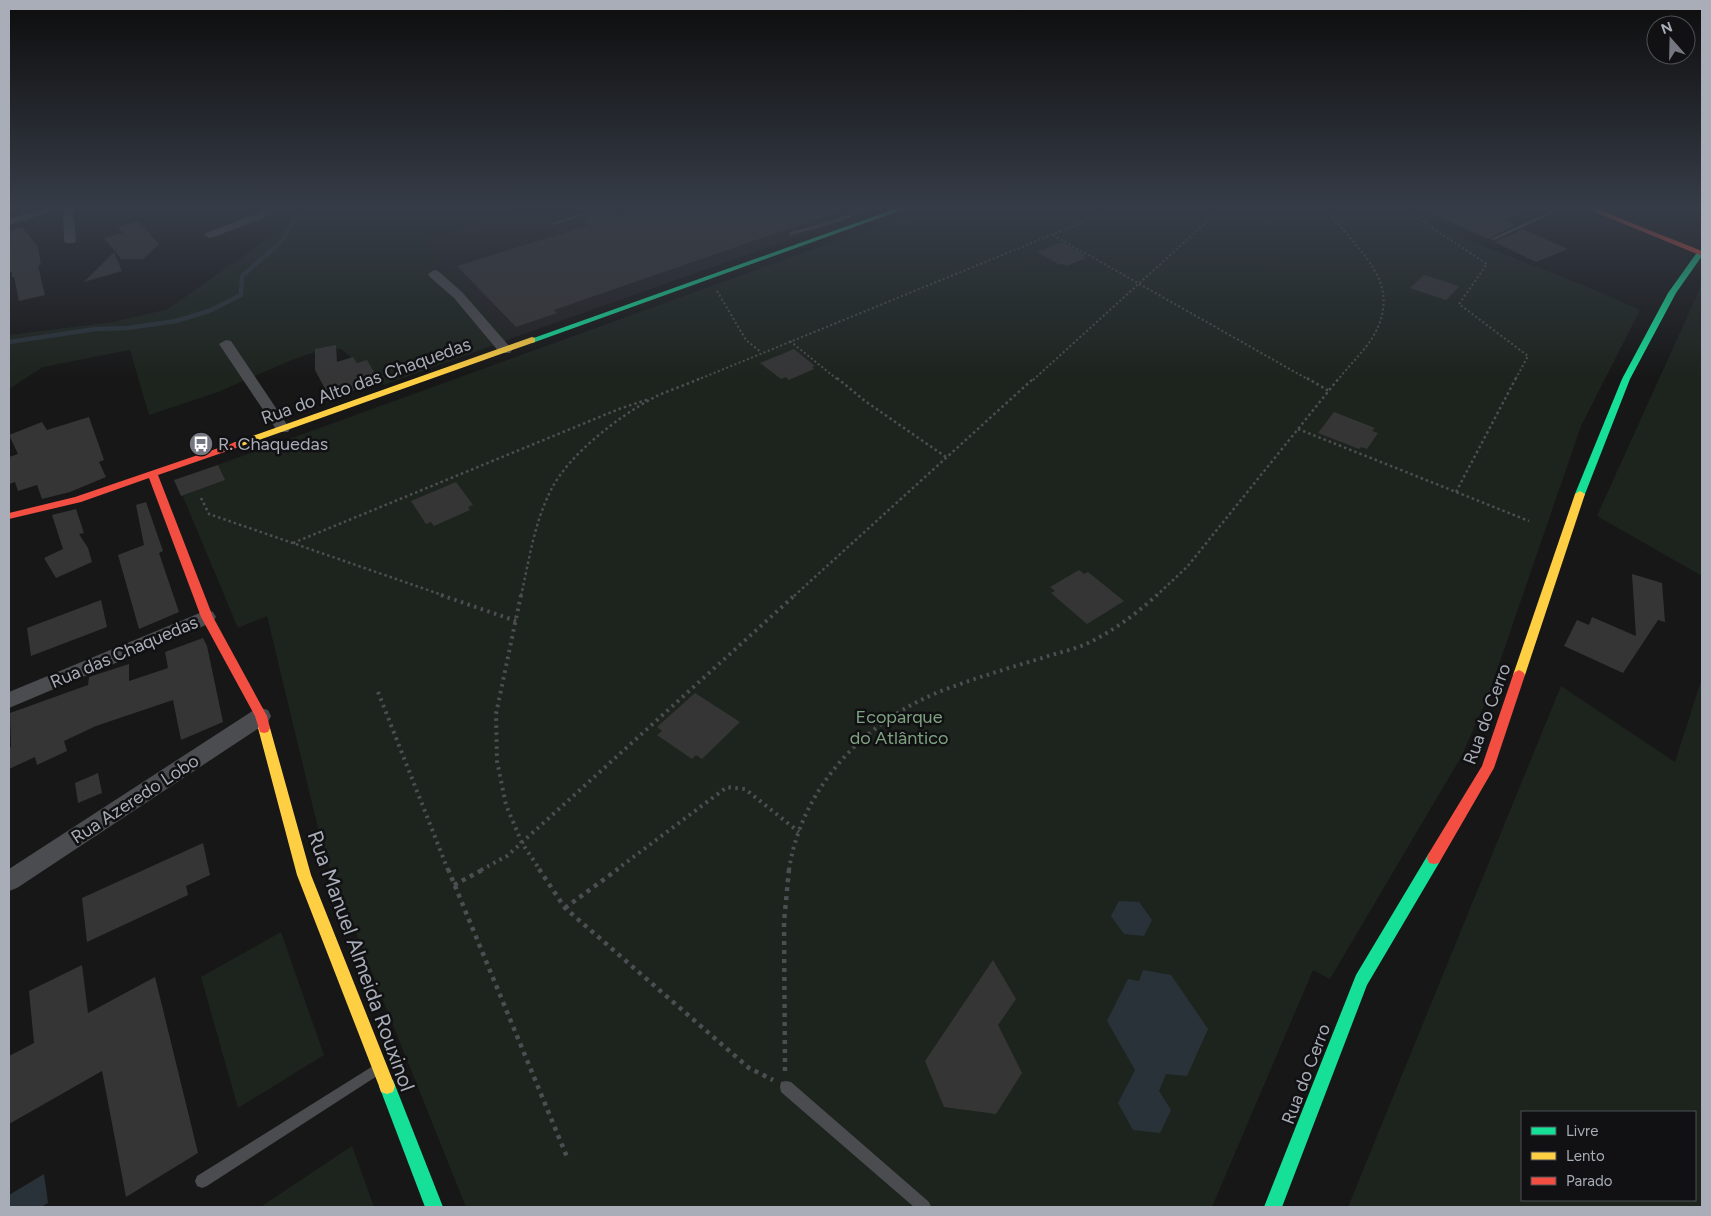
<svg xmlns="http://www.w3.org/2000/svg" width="1711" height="1216" font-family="Figtree,sans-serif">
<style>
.built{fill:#212123}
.green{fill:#1d241e;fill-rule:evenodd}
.water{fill:#2a3239}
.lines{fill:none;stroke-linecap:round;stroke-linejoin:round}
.stream{stroke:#2a3239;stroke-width:4.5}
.building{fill:#353536}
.path-far3{stroke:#4d4e52;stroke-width:2;stroke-dasharray:2 2.5;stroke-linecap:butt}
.path-far2{stroke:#4d4e52;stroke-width:2.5;stroke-dasharray:2.5 3;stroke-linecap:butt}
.path-far1{stroke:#4d4e52;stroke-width:4;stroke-dasharray:2.5 4.5;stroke-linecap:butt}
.path{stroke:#4d4e52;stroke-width:4.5;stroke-dasharray:4 5;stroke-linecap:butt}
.lane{fill:#4b4c50;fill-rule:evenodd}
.street{fill:#4b4c50;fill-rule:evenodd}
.fast{fill:#16e098;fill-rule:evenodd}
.slow{fill:#ffcf43;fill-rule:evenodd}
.jam{fill:#f24e42;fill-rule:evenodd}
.labels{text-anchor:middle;stroke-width:5;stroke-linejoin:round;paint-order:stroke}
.street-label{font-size:18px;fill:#a8adb8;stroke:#111113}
.poi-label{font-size:18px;fill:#a8adb8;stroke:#111113;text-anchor:start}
.park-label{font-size:18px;fill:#7fa381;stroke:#111113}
.near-street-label{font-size:21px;fill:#a8adb8;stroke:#111113}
</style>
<rect width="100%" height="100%" fill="#171717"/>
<polygon class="built" points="524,208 879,208 504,341 413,240"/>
<g class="green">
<polygon points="322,208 529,208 420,240 511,339 384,385 341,349 328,348 294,359 218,392 149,415 130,350 43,367 9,389 9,335 113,322 168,309 287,225"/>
<polygon points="927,208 1411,208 1438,228 1585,286 1640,310 1581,426 1487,699 1461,757 1330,979 1313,970 1212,1207 466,1207 324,853 267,616 238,628 176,480"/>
<polygon points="1702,284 1702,576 1597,516"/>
<path d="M 1702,678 L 1702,1207 L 1348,1207 L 1561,686 L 1675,762 ZM 1522,1112 L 1695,1112 L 1695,1200 L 1522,1200 Z"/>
<polygon points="281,932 324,1055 238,1108 201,977"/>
<polygon points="352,1146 374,1207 263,1207 262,1206"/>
</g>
<g class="water">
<polygon points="1119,901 1139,902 1152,920 1144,936 1124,934 1111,916"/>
<polygon points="1143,970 1171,975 1208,1029 1187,1076 1166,1074 1159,1091 1171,1110 1160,1133 1133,1130 1118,1103 1135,1070 1107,1021 1128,979 1139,981"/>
<polygon points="44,1174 48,1203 41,1207 9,1207 9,1195"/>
</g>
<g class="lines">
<polyline class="stream" points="9,342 96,329 128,328 176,321 209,311 241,295 242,276 280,243 291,227 294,218 308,208"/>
</g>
<g class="building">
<polygon points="643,208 839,208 840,211 554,310 557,313 516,327 457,266 589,225 581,218 608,210 616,216"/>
<polygon points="1419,208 1533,208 1533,209 1504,220 1515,225 1488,239"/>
<polygon points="138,221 159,244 143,259 121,259 104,238 123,233 118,227"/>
<polygon points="22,227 38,247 41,265 38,266 45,295 19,301 14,277 12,277 12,272 9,272 9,231"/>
<polygon points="1523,229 1568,249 1536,262 1494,242"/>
<polygon points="1062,242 1086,255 1083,256 1086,258 1067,266 1063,264 1060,265 1037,252"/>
<polygon points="114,252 122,271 84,282"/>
<polygon points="1424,275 1459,286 1458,288 1446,300 1410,288"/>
<polygon points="336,345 337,362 353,357 357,363 367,360 380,382 330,398 315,370 315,349"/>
<polygon points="794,349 815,366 812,367 814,369 789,380 786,377 781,379 760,363"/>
<polygon points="1334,412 1375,428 1372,431 1378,433 1367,449 1361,447 1359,449 1318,433"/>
<polygon points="89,417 104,460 99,462 106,477 70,492 42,499 37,485 18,491 15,482 9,484 9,457 18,454 9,435 42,422 47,430"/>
<polygon points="218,465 225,480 181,496 174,480"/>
<polygon points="456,482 473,505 468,507 470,510 434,526 431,522 426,524 411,501"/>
<polygon points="146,502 163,551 159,553 179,612 139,629 118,555 144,545 136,505"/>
<polygon points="76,509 84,533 79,534 88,548 92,562 56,578 44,558 63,549 52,515"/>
<polygon points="1079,570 1084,574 1088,572 1124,601 1087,624 1051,593 1055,591 1050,587"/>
<polygon points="1632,574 1662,583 1665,622 1658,620 1623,673 1564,646 1577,620 1589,625 1592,617 1636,636"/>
<polygon points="101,600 107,627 31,656 27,628"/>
<polygon points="203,638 207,646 223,722 181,740 173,700 96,726 64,741 67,751 37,765 35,757 9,769 9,748 11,747 10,713 88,685 89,677 129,664 129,681 168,668 165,652"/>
<polygon points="695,693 740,722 702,759 696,755 692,759 657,735 662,731 657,727"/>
<polygon points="98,773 102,793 78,803 75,783"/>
<polygon points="203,843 210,875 186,886 188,895 87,942 82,898"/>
<polygon points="993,960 1016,999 998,1025 1022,1073 996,1114 944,1107 925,1061"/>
<polygon points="82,965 88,1013 155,977 198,1153 126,1197 102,1071 9,1124 9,1056 34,1043 29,991"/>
</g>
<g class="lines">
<g class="path-far3">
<path d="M 1322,208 C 1333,217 1342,228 1351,239 C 1377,269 1396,295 1374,335 C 1365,351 1349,365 1338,380"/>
<polyline points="1402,208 1487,264 1459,304 1528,356 1515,380"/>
<polyline points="1053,235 1309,380"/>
<polyline points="717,291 746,340 761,352"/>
<polyline points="790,341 838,380"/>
<polyline points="697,380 1117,208"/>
<polyline points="1033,380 1222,208"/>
</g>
<g class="path-far2">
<polyline points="837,378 865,401 946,457"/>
<polyline points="1307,378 1329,391"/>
<polyline points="1298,429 1529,521"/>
<polyline points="1456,492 1516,378"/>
<polyline points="201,498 209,514 445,596"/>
<polyline points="293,543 619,409 649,399"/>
<path d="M 521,596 C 529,561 534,523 551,490 C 569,454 619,416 655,397 C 669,390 686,385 701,378"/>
<polyline points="794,596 1034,378"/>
<polyline points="1156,596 1187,567 1339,378"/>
</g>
<g class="path-far1">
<polyline points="441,595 516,621"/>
<polyline points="521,595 496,714 497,761 506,805 522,843 540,870"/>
<polyline points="378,692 448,870"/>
<polyline points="481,870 507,856 795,595"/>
<polyline points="616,870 727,787 745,789 799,832"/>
<path d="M 789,870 C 802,783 871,715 952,687 C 982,676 1012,667 1042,658 C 1057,653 1072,650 1086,644 C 1112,632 1136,614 1157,595"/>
</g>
<g class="path">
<polyline points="448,869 567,1157"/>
<polyline points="539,869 565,908 749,1068 773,1080"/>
<polyline points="454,885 484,869"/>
<polyline points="565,908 618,869"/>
<polyline points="785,1071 784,922 789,869"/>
</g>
<g class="lane">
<polygon points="599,208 607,208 554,225 549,224"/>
<polygon points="862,208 869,208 841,221 791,235 788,233 837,219"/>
<polygon points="1558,208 1565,208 1495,240 1490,239"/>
<polygon points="373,1066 377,1068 379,1072 377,1076 207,1186 202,1188 197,1186 195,1181 197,1176"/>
<polygon points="786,1081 791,1082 929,1202 931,1207 914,1207 781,1092 780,1087 781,1082"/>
</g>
<g class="street">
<polygon points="43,208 59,208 58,210 9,225 9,219"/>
<polygon points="63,208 73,208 76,241 74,243 66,243 64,241"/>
<polygon points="259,208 269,208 272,213 271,215 214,237 210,238 204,235 206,233 261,212"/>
<polygon points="434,270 438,271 462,292 510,347 512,350 510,353 500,353 454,298 430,277 428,274"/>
<polygon points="226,340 231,341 288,426 290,429 288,432 278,432 219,344"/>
<polygon points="207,610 213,612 216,617 213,622 9,708 9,692"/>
<polygon points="261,708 268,710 271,716 268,722 17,888 9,891 9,869 254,710"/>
</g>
<g class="fast">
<polygon points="898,208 907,208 535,342 532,343 528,340"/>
<polygon points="1698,251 1702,251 1702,256 1676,293 1630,379 1585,494 1584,496 1576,496 1575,494 1622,379 1668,293"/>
<polygon points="1434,852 1439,853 1441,858 1439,863 1367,985 1282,1207 1264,1207 1356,975 1429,853"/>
<polygon points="387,1078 393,1080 443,1207 425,1207 379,1086 381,1080"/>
</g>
<g class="slow">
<polygon points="532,337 535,338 535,342 239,447 233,447 231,445 233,443"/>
<polygon points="1580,491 1585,494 1525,675 1523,678 1515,678 1513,675 1575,494"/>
<polygon points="264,723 268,724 270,728 311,875 395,1086 393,1092 387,1094 381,1092 379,1086 297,875 258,728 260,724"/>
</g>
<g class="jam">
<polygon points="1585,208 1594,208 1702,251 1702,256"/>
<polygon points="236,442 241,445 239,447 158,475 213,617 267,716 270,728 268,732 264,733 260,732 255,716 201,617 149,478 81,502 9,519 9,513 75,497"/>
<polygon points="1519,670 1523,672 1525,675 1494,768 1439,863 1434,864 1429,863 1427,858 1429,853 1482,766 1513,675 1515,672"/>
</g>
</g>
<linearGradient id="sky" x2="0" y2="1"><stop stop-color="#0d0d0d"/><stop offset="0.55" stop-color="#363c47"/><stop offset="1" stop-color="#363c47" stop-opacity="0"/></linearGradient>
<rect width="1711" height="378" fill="url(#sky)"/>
<defs>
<g id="bus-disc" transform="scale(1.25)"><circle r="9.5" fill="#757880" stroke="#111113"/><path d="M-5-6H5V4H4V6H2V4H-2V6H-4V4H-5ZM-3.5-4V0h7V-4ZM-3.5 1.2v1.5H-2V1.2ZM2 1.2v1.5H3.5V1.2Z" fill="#fff"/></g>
</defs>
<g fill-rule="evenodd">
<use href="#bus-disc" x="201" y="444"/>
</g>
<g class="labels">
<g class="street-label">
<text transform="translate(366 381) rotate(-20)" y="6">Rua do Alto das Chaquedas</text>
<text transform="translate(124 652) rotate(-23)" y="6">Rua das Chaquedas</text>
<text transform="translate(1487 714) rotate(-70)" y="6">Rua do Cerro</text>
<text transform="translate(135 799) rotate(-33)" y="6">Rua Azeredo Lobo</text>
<text transform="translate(1306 1074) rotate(-69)" y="6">Rua do Cerro</text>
</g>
<g class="poi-label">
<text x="218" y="450">R. Chaquedas</text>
</g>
<g class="park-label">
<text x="899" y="723">Ecoparque<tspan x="899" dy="21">do Atlântico</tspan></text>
</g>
<g class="near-street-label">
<text transform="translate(361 961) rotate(70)" y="7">Rua Manuel Almeida Rouxinol</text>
</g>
</g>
<rect width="1711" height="1216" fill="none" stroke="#a8adb8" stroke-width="20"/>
<rect x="1521" y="1111" width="175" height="90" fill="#111113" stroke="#4d4f55"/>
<rect x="1531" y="1127" width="25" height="8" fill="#16e098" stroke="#4d4f55"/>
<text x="1566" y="1136" font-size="15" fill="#a8adb8">Livre</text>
<rect x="1531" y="1152" width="25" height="8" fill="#ffcf43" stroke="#4d4f55"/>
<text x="1566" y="1161" font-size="15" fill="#a8adb8">Lento</text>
<rect x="1531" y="1177" width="25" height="8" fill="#f24e42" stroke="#4d4f55"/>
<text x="1566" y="1186" font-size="15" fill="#a8adb8">Parado</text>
<g transform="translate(1671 40) rotate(340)"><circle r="24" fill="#111113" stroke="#4d4f55"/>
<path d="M0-4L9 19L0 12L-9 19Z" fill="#757880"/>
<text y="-8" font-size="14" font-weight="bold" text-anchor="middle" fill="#a8adb8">N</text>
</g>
</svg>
